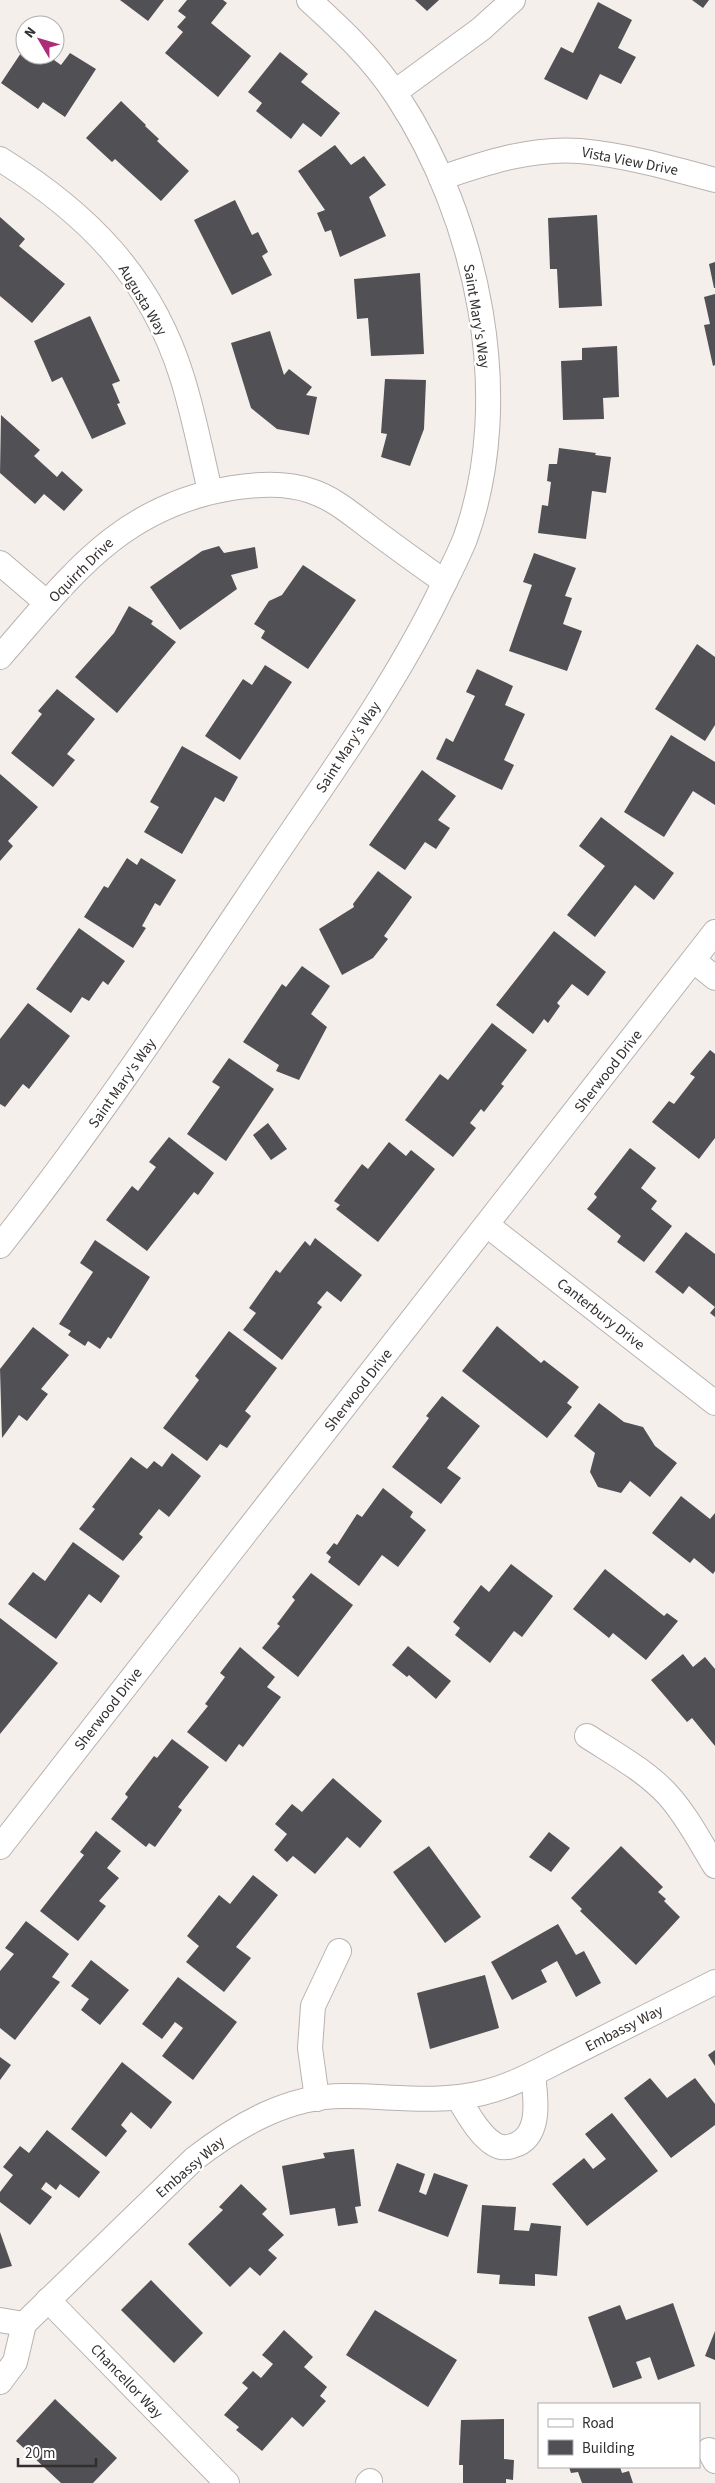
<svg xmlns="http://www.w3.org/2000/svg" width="715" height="2483" font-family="'Source Sans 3',sans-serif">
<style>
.building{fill:#515055}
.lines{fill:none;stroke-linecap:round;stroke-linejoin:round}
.minor-casing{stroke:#b8b2b0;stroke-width:26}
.minor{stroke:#fff;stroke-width:24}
.labels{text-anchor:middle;stroke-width:5;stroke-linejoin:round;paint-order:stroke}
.street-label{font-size:15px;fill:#322f2e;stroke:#fff}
</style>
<rect width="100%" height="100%" fill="#f5efec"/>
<g class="building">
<polygon points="120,0 164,0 148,21"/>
<polygon points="187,0 223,0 227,3 211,23 251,56 218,97 165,53 183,32 177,27 186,17 178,11"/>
<polygon points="415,0 439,0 427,11"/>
<polygon points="692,0 709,0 703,8"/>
<polygon points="598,2 632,20 618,48 636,57 621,84 600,74 587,100 544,79 561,47 573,53"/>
<polygon points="25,47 25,55 47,55 61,65 70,53 96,69 65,117 43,102 38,109 1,83"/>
<polygon points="280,52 308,74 301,82 340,113 321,137 303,123 291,139 256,111 262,103 248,92"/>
<polygon points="121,101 146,125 145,126 159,139 157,141 189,171 161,201 115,159 112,162 86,138"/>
<polygon points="335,145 351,165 364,156 386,185 369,197 386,236 340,257 331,230 325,232 317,213 325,210 298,171"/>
<polygon points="235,200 252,235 258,232 268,252 262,256 272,275 232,295 194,220"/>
<polygon points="597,215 602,306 559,308 557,269 550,269 548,218"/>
<polygon points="0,217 25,239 19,246 65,284 32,323 0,296"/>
<polygon points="715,262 715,288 714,288 709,264"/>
<polygon points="420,273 424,354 371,356 368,318 357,319 354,279"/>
<polygon points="715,294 715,365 713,366 704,325 710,324 704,297"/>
<polygon points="90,316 120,381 112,384 120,403 117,404 126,424 92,439 62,377 52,382 34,341"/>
<polygon points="270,331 284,375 289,369 312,387 306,395 317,397 309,435 277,429 251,408 231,343"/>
<polygon points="617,346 619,397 603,398 604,419 563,420 561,361 582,360 582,348"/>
<polygon points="385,379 426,380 424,429 410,466 381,457 387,434 381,433"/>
<polygon points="1,415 40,450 34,456 57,477 62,471 83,490 64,511 44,494 35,504 0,473"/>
<polygon points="559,448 596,453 595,455 611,457 606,493 592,491 586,539 538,533 542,505 548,506 551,482 547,481 549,464 557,464"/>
<polygon points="219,546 224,553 255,547 258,568 231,575 237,589 180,630 150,587 202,551"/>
<polygon points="534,553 576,568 565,596 572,598 563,624 582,631 567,671 509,651 532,585 523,582"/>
<polygon points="303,565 356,600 308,669 261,638 265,631 254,624 269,601 282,595"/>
<polygon points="129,606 153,621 151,624 176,642 117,713 75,677 114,633"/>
<polygon points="697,644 715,657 715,725 705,741 655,709"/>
<polygon points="265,665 292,682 240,760 205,736 243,679 252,685"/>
<polygon points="477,669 513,686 505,705 525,714 504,760 514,765 502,790 436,759 446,738 453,742 475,696 466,692"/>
<polygon points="57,689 95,719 67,754 75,760 53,787 11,753 42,714 38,711"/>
<polygon points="671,735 715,762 715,805 693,791 664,837 624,812"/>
<polygon points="182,746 238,777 224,802 215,797 182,854 144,832 159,807 150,802"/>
<polygon points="422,770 456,796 438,820 450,828 436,849 425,842 405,870 369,845"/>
<polygon points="0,774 38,807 8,841 13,846 0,861"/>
<polygon points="601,817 674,873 654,900 635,885 595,937 567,915 605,866 579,846"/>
<polygon points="127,858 137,865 141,858 176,880 160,906 155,903 142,926 146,928 133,948 84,917 104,886 108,888"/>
<polygon points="378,871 412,897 384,936 388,939 373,958 342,975 319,929 354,907 353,904"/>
<polygon points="79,928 125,961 108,985 103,981 89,1001 82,997 71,1013 36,989"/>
<polygon points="554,931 606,972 588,996 572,984 557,1003 560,1006 548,1023 544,1019 533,1034 496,1005"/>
<polygon points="302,966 330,986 311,1014 327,1027 299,1080 276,1071 279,1065 243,1042 282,984 286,987"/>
<polygon points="28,1003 70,1036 29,1089 23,1084 5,1107 0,1104 0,1039"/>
<polygon points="492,1023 527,1050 501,1084 504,1086 484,1112 481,1109 470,1123 476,1128 453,1157 405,1120 440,1074 448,1080"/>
<polygon points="710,1050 715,1054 715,1138 699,1159 652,1122 669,1101 674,1104 695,1077 690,1074"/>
<polygon points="229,1058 274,1089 226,1161 187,1134 220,1087 212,1082"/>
<polygon points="268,1123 287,1149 271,1160 253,1135"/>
<polygon points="169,1137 214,1173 198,1195 194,1192 147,1251 106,1220 132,1186 138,1191 156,1167 149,1162"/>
<polygon points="389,1142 406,1156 411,1150 435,1169 378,1242 336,1209 340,1205 334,1201 362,1164 368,1169"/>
<polygon points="630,1148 656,1168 641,1188 657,1201 651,1209 672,1226 644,1262 617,1242 621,1236 587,1209 597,1197 594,1194"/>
<polygon points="686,1232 715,1254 715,1317 710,1313 715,1307 689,1286 683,1294 655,1272"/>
<polygon points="315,1238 362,1275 341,1302 327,1291 317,1303 322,1307 282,1360 243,1330 256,1313 249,1308 276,1270 280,1273 305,1241 310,1246"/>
<polygon points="95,1240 150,1277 111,1339 108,1337 100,1349 88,1341 85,1346 68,1335 71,1331 59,1324 93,1272 80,1263"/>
<polygon points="497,1326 541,1363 544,1360 579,1387 567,1403 572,1407 547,1438 462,1371"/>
<polygon points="33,1327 69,1355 41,1389 48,1394 27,1421 19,1415 2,1438 0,1369"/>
<polygon points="229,1331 277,1368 245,1411 251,1416 227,1448 220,1444 207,1461 163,1428 199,1380 195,1376"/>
<polygon points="442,1396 480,1426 447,1468 461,1478 441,1504 392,1467 429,1418 426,1416"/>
<polygon points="599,1403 624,1422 643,1427 655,1446 677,1463 650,1497 630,1481 621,1493 598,1487 590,1472 595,1453 574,1436"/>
<polygon points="172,1453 201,1476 169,1517 159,1509 139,1534 143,1537 123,1561 79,1529 95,1509 92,1507 131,1457 147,1469 154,1461 162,1467"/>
<polygon points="383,1488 413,1512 410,1517 426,1530 398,1567 382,1555 359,1586 328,1562 331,1557 326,1553 334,1543 337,1545 357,1514 362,1517"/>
<polygon points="681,1496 710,1519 715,1513 715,1571 713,1574 694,1558 690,1563 652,1533"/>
<polygon points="73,1542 120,1576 101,1603 89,1594 56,1639 8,1604 33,1572 45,1581"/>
<polygon points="511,1564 553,1596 522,1637 514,1631 490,1663 455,1635 460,1628 453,1622 481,1585 489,1592"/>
<polygon points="605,1569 664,1616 667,1613 678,1621 646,1660 613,1633 609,1638 573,1609"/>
<polygon points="311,1573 353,1605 298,1677 262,1648 280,1626 277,1624 295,1600 292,1597"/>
<polygon points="0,1618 58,1663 0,1734"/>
<polygon points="408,1646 451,1681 436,1699 409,1675 407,1677 392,1665"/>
<polygon points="240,1647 275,1677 267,1687 281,1697 243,1747 239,1744 226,1762 187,1732 208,1706 205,1704 225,1677 220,1673"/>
<polygon points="683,1654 693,1667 705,1657 715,1669 715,1746 692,1718 687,1722 651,1680"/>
<polygon points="172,1739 209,1767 178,1807 182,1810 155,1847 149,1843 146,1847 111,1819 128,1797 125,1794 154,1756 157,1758"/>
<polygon points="333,1778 382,1821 360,1848 347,1837 315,1874 293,1856 287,1862 274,1850 287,1834 275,1824 292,1804 302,1812"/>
<polygon points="96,1831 121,1851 107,1868 119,1878 99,1901 106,1906 78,1941 40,1911 84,1855 80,1852"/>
<polygon points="549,1832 570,1848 551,1872 529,1857"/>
<polygon points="429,1846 481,1917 445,1943 393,1872"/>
<polygon points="621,1846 663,1887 658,1892 666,1899 664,1901 680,1917 636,1965 580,1911 582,1909 571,1898"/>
<polygon points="253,1875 278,1895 236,1947 251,1958 224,1992 186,1962 199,1946 187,1936 219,1895 230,1904"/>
<polygon points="26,1921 69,1954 52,1977 60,1982 15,2040 0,2028 0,1971 14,1954 5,1948"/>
<polygon points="558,1924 576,1955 584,1951 601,1983 576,1997 557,1961 541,1970 547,1982 512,2000 491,1962"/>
<polygon points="91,1960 129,1990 100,2025 81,2010 89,1999 71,1986"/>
<polygon points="485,1975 499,2028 430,2049 417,1993"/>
<polygon points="178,1977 237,2022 193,2080 162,2056 183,2028 175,2022 162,2039 142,2024"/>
<polygon points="715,2050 715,2066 708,2055"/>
<polygon points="0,2057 11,2065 0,2080"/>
<polygon points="122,2062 172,2102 151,2129 131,2112 121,2125 127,2131 106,2157 71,2129"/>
<polygon points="650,2078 667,2098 695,2078 715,2104 715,2125 671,2158 624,2098"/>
<polygon points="612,2113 658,2171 587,2226 552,2184 584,2158 593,2169 606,2159 585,2134"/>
<polygon points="47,2130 100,2172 79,2198 60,2184 56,2190 46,2182 41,2189 52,2197 30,2225 0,2202 0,2192 13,2175 3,2167 20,2146 29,2153"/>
<polygon points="354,2149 361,2206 355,2207 358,2223 338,2226 335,2208 290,2215 282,2166 325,2158 323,2153"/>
<polygon points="397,2163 425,2174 419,2192 426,2195 434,2173 468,2185 448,2237 378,2211"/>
<polygon points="241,2184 267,2209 262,2214 284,2235 268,2250 277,2258 260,2276 250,2267 230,2287 188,2244 223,2210 219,2207"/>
<polygon points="482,2205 516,2207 514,2230 529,2231 531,2223 561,2226 557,2276 535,2274 535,2286 499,2284 500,2275 477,2273"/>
<polygon points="0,2232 12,2266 0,2269"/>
<polygon points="151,2280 203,2333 174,2363 121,2310"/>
<polygon points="673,2303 695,2366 658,2380 650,2357 636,2362 642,2378 613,2388 588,2317 620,2305 626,2320"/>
<polygon points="375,2310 457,2360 428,2407 346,2355"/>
<polygon points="284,2330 313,2357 304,2367 327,2387 320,2396 326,2401 303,2427 292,2417 262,2451 236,2430 239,2427 224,2415 248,2388 242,2383 253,2371 261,2378 273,2364 262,2355"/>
<polygon points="715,2331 715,2360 705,2356"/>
<polygon points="55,2399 117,2458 93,2483 61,2483 16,2441"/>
<polygon points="504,2419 504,2459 514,2460 513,2480 506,2479 506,2483 463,2483 463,2465 459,2465 461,2420"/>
<polygon points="569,2467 620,2467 622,2473 629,2471 633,2483 582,2483 578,2472 571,2473"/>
</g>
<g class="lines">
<g class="minor-casing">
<g id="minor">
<polyline points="395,92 481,29 513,0"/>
<path d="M 0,159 C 87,213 151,277 182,377 C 194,415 201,453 210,491"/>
<path d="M 441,178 C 484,163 533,147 580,151 C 625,155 671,168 715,180"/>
<polyline points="0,563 47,603"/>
<path d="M 0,657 C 70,577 120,506 232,488 C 257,484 286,482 311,491 C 336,499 356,518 377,533 C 400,550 422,566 445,582"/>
<polyline points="694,961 715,978"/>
<polyline points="487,1225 715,1403"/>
<path d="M 0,1246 C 96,1125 181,996 267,868 C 326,780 390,693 437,598 C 446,579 457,559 465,539 C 516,398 478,219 397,96 C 373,59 341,29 309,0"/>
<path d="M 587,1736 C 615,1754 646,1771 668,1795 C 687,1816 700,1842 715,1866"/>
<polyline points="0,1847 715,932"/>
<path d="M 458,2098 C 467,2112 479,2135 494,2144 C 500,2148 506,2148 512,2146 C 542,2138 536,2099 533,2075"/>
<polyline points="317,2099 310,2048 313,2006 339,1951"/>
<polyline points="48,2300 227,2483"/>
<polyline points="0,2320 24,2324"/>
<path d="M 0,2382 L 15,2362 L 24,2324 L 194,2159 C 238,2125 289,2095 346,2096 C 392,2096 437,2104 482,2093 C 516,2085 545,2067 576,2052 C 622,2029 669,2005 715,1982"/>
<polyline points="709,2450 715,2461"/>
<polyline points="368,2483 370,2481"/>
</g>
</g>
<use href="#minor" class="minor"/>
</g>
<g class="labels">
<g class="street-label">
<text transform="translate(630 161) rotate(11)" y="5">Vista View Drive</text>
<text transform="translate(143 300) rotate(59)" y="5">Augusta Way</text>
<text transform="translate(477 316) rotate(81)" y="5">Saint Mary's Way</text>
<text transform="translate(81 570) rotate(-45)" y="5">Oquirrh Drive</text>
<text transform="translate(348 747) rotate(-57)" y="5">Saint Mary's Way</text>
<text transform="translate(608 1071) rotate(-52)" y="5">Sherwood Drive</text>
<text transform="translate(122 1083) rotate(-55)" y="5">Saint Mary's Way</text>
<text transform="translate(601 1314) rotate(38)" y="5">Canterbury Drive</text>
<text transform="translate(358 1390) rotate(-52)" y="5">Sherwood Drive</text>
<text transform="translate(108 1709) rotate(-52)" y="5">Sherwood Drive</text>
<text transform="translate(624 2028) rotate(-27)" y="5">Embassy Way</text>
<text transform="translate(190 2167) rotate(-41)" y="5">Embassy Way</text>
<text transform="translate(127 2381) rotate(46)" y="5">Chancellor Way</text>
</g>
</g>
<rect x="538" y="2403" width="162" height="65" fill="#ffffff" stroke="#adacab"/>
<rect x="548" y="2419" width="25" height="8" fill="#ffffff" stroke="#adacab"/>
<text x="582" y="2428" font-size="15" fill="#322f2e">Road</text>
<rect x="548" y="2440" width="25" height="15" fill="#515055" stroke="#adacab"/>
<text x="582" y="2453" font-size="15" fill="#322f2e">Building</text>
<g transform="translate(40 40) rotate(308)"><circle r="24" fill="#ffffff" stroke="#adacab"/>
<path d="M0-4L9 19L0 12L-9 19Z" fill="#ad2c78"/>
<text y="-8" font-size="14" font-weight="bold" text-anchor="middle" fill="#322f2e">N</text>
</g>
<path d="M18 2458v8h78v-8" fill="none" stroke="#322f2e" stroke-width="2.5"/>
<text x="25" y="2458" font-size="15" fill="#322f2e" stroke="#ffffff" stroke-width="4" paint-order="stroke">20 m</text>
</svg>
